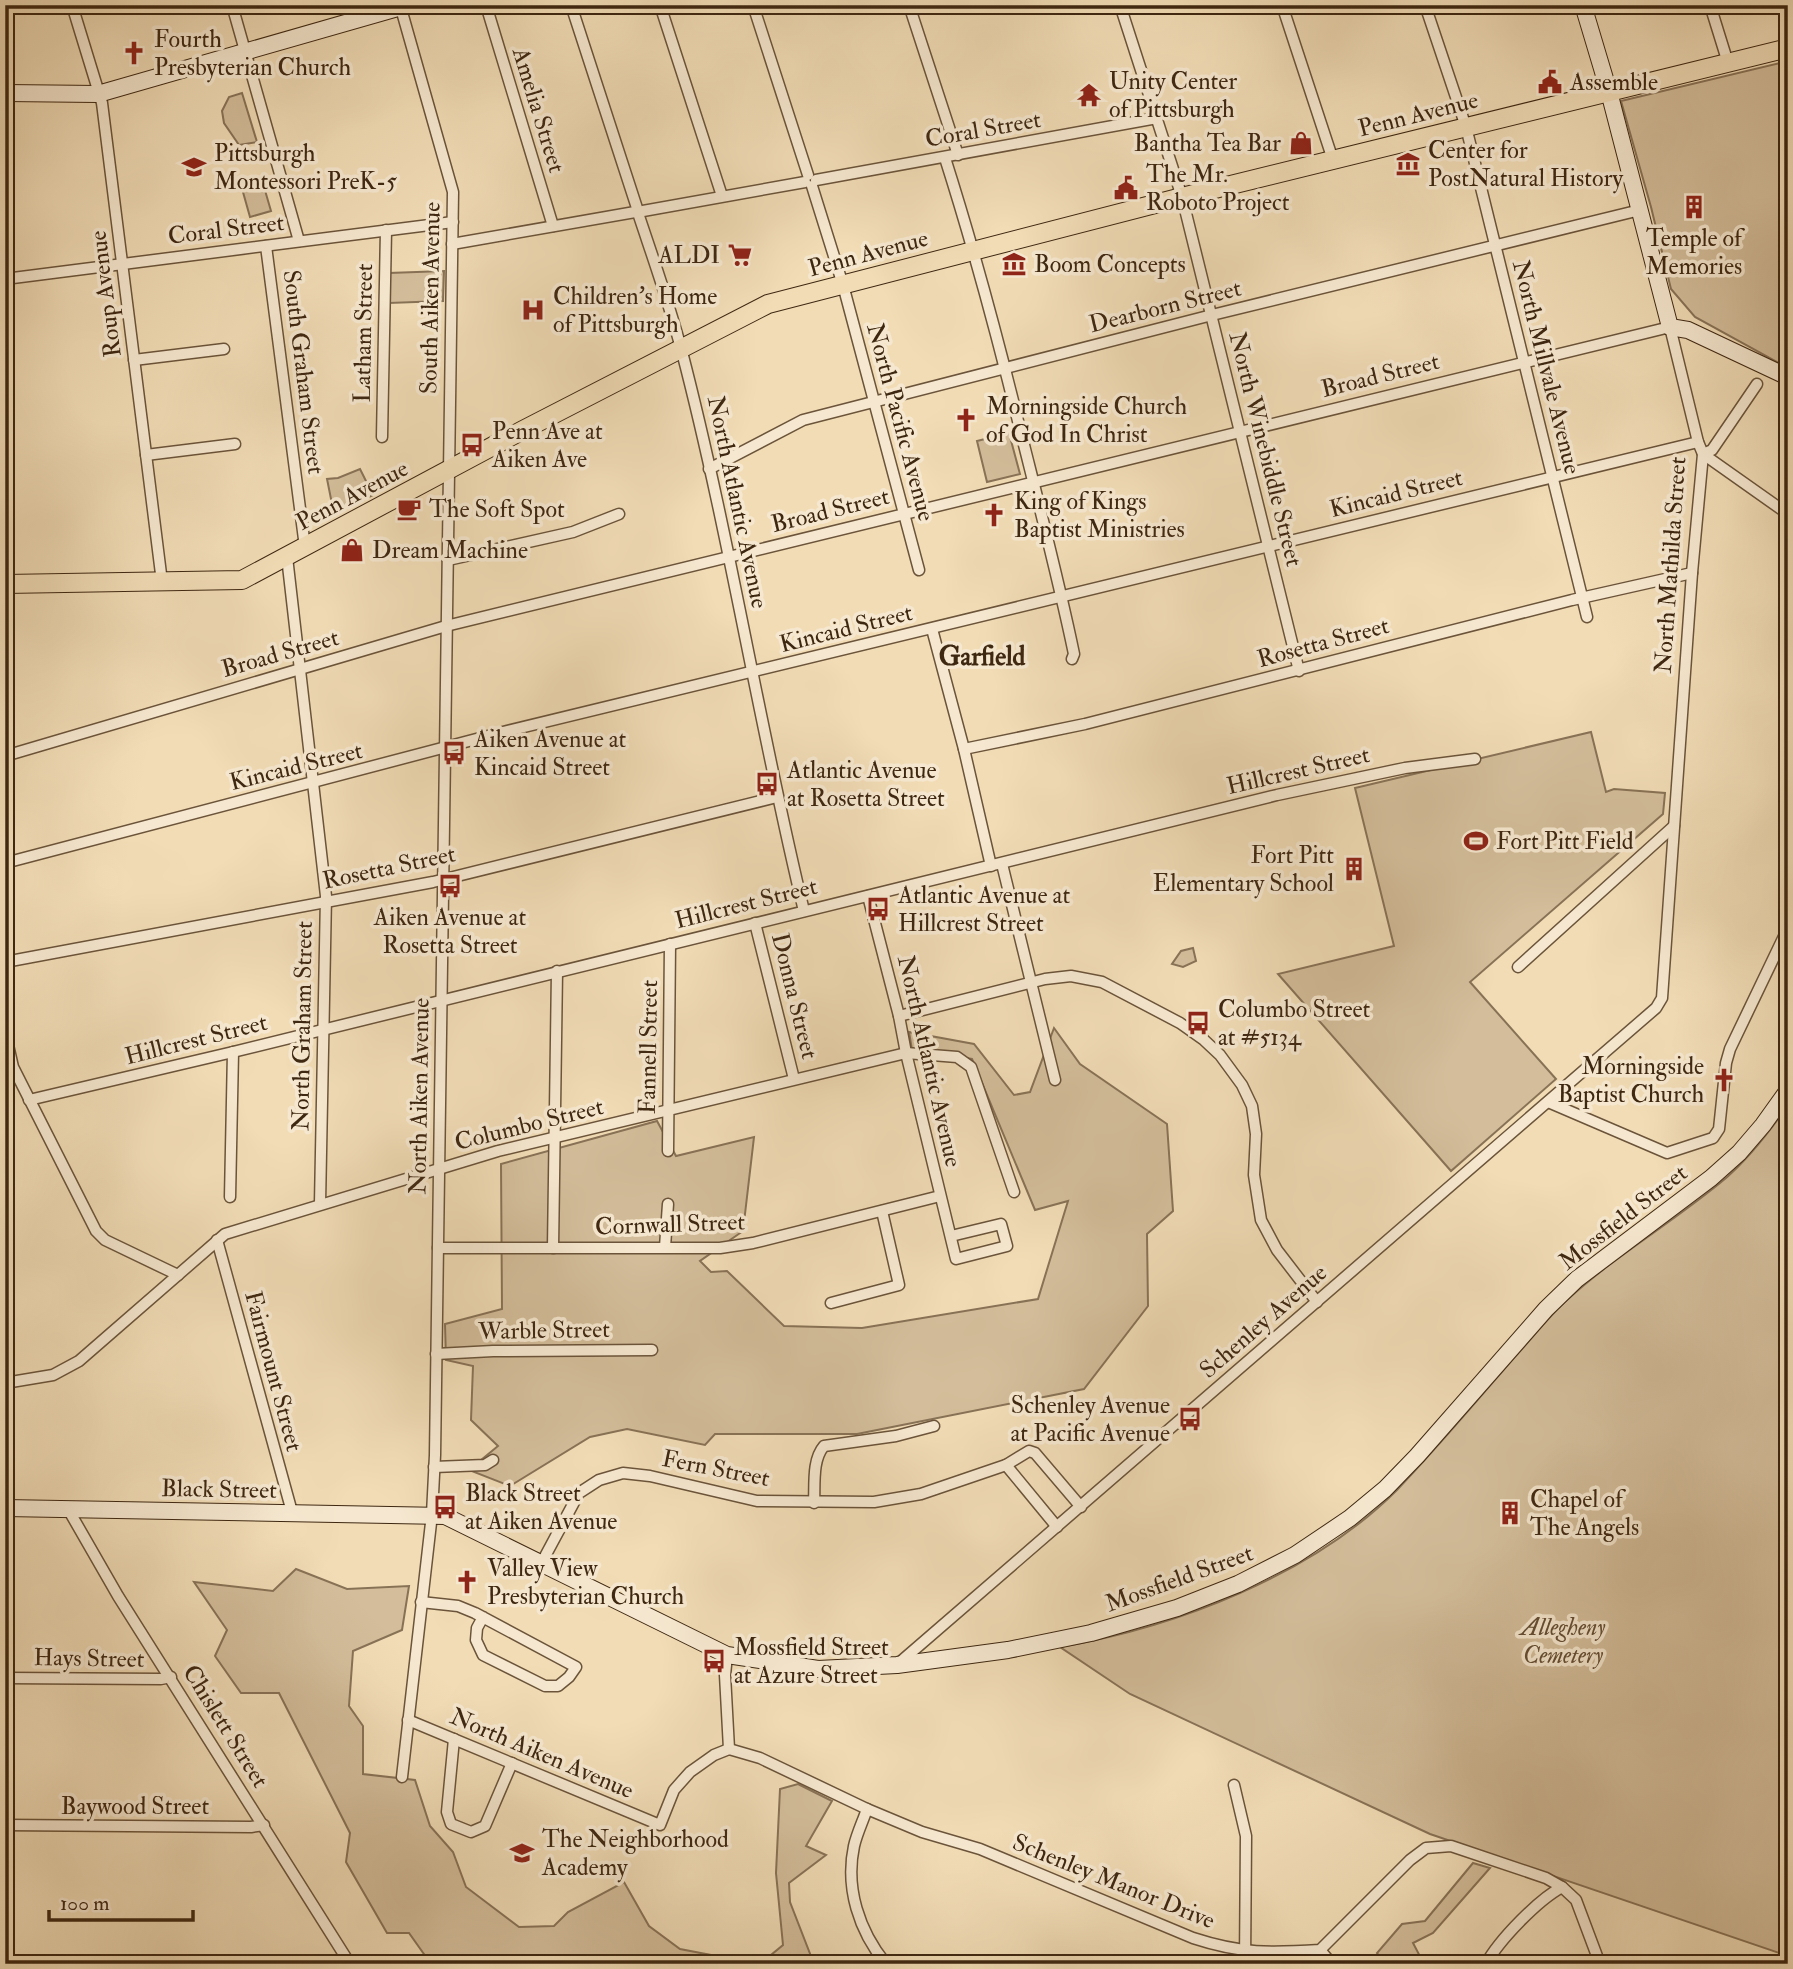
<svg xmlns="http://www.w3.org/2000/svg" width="1793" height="1969" font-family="'IM FELL Double Pica',serif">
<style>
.green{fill:#d3bd9a;stroke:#887256;stroke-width:2}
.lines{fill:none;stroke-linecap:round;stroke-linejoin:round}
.street-casing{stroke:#6b543a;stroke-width:13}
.secondary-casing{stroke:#3e2711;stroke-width:18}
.primary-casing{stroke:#3e2711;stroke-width:20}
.street{stroke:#f6e8d0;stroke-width:10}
.secondary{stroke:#f6e8d0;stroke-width:16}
.primary{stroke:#f1dcb6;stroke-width:18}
.labels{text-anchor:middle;stroke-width:7;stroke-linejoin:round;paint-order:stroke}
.poi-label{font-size:24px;fill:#3e2711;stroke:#f6e8d0;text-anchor:start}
.street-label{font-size:24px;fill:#3e2711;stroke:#f6e8d0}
.park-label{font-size:24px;font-style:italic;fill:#634c33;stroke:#f6e8d0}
.neighbourhood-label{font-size:26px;font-weight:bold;fill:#3e2711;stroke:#f6e8d0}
</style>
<rect width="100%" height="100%" fill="#f1dcb6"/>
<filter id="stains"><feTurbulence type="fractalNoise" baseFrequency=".00286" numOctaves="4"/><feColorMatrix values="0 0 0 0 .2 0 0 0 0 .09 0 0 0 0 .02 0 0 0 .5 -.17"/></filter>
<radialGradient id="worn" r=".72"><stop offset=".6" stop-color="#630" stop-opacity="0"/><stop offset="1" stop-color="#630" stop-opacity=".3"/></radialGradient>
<g class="green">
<polygon points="1788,61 1788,368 1695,317 1671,289 1651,207 1621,101"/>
<polygon points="242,93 257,142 239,145 224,123 222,111 229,97"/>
<polygon points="262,180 271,211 250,217 241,185"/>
<polygon points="444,271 443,301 389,303 389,273"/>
<polygon points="1009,433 1020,474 987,482 977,441"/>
<polygon points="360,469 373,495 334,514 327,479 338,478"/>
<polygon points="1591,732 1606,792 1614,789 1665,793 1663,814 1470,982 1556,1079 1451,1171 1278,974 1394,946 1355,788"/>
<polygon points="1193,948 1196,961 1183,967 1172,964 1181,951"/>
<polygon points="1054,1028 1080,1064 1167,1124 1173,1211 1147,1234 1148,1306 1084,1389 857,1434 715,1434 705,1445 627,1429 590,1437 510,1486 469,1470 498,1446 471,1420 473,1366 446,1360 445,1324 502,1309 501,1164 657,1121 676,1156 754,1137 743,1231 700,1261 711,1272 727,1271 784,1326 862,1328 1038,1299 1068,1201 1035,1210 972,1059 912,1050 909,1032 974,1044 1014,1095 1030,1092"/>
<path d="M 1788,1105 L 1788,1956 L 1430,1834 L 1130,1694 L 1060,1647 C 1177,1627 1312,1575 1397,1490 C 1437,1448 1475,1403 1513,1359 C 1531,1340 1547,1318 1567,1300 C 1616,1255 1675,1221 1726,1178 C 1750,1157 1770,1131 1788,1105 Z"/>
<polygon points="296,1569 347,1589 409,1586 402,1630 353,1651 349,1706 363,1726 363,1774 415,1780 430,1826 453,1852 466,1887 519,1927 554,1926 568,1912 624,1882 649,1926 680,1949 758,1964 431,1964 409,1933 387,1933 346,1862 350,1833 279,1693 241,1693 215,1656 227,1630 194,1582 273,1591"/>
<polygon points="798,1784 832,1801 806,1846 826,1855 789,1883 790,1902 814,1964 760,1964 783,1945 776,1873 780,1789"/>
<polygon points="1473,1863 1490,1868 1433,1933 1413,1943 1424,1964 1385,1964 1377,1953 1402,1924 1425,1921"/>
</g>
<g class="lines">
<g class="street-casing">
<g id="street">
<polyline points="72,5 102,103 162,582"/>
<polyline points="232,5 299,241"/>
<polyline points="400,5 453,192 435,1455 432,1514 402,1777"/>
<polyline points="486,5 553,226"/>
<polyline points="571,5 637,208"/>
<polyline points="660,5 722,196"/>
<polyline points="753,5 808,175"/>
<polyline points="909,5 958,155"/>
<polyline points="1120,5 1182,197 1299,671"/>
<polyline points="1282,5 1333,160"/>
<polyline points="1425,5 1466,127 1587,617"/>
<polyline points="1710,5 1728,63"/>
<path d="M 945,158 C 973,246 997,335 1019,425 C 1038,501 1058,577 1074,654 L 1072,659"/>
<polyline points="816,180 1157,118"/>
<polyline points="812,186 843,285 919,570"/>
<polyline points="643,211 805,182"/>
<path d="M 639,216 C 654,261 670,306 682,352 C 730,537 759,726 804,911"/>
<polyline points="452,244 635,212"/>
<polyline points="266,246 305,547"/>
<polyline points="5,279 453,222"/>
<polyline points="134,360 224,349"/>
<polyline points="382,437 386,230"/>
<polyline points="1703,454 1788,514"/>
<polyline points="1703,454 1712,450 1757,384"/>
<polyline points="146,455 235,444"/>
<polyline points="709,469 803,420 1212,315 1640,210"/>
<polyline points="287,557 326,896 320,1204"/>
<polyline points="448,560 573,532 619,514"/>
<polyline points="932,629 964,749 991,866"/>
<polyline points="964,749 1085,724 1572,600 1692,573"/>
<polyline points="5,756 446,626 1670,327 1698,442 1703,454 1692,573 1662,998 1656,1008 899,1663"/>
<polyline points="5,863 503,732 1698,442"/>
<polyline points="1002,864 1055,1080"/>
<polyline points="868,896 899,1016 906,1053 956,1259 1007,1246 1001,1224 951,1236"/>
<polyline points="755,923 794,1079"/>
<polyline points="5,962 433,882 777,797"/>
<polyline points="1518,967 1674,826"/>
<polyline points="899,1016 1045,979 1071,976 1102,982 1180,1023 1204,1040 1220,1055 1242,1085 1252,1106 1256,1134 1254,1175 1261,1220 1277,1250 1317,1302"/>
<polyline points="5,1032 13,1067 96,1231 105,1240 178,1275"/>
<polyline points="29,1100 233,1052 1277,795 1405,768 1475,759"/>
<polyline points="1548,1102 1667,1153 1713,1138 1719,1129 1726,1063 1730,1049 1788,928"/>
<polyline points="668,1151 670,944"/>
<polyline points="230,1197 233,1052"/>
<polyline points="217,1240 292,1512"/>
<polyline points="665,1247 668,1204"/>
<polyline points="438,1248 720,1248 753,1243 940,1196"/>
<polyline points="553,1248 557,971"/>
<polyline points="831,1303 899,1285 882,1211"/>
<polyline points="436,1354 493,1351 652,1350"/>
<polyline points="5,1383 53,1375 79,1361 225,1234 498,1151 906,1053 957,1057 971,1067 1014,1192"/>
<polyline points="434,1467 485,1465 493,1460"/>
<path d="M 814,1503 C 815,1484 812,1460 824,1446 L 896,1436 L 934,1426"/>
<polyline points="68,1509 118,1596 350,1964"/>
<polyline points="1057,1527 1006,1465 1029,1451 1035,1453 1081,1507"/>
<polyline points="542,1562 579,1493 599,1480 623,1473 650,1476 757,1501 874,1502 921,1494 1006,1465"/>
<polyline points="421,1602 458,1606 475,1613 576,1667 569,1677 558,1686 545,1686 483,1655 476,1640 477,1628 483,1617"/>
<polyline points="727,1655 725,1675 729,1749"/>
<polyline points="5,1678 161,1679 171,1677"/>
<path d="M 408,1720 L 660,1825 L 674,1790 L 690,1772 L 714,1755 L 729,1749 L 760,1758 L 867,1809 L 922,1832 L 980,1849 L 1193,1938 C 1242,1954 1270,1953 1320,1950 L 1410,1860 L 1426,1848 L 1451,1846 L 1546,1878 L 1562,1887 L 1576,1900 L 1600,1964"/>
<polyline points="454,1739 447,1812 451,1824 471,1832 485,1826 512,1763"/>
<polyline points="1234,1785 1246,1836 1245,1964"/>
<path d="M 867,1809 C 863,1821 857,1833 854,1846 C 845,1888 859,1931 886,1964"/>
<polyline points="5,1825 251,1827 264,1825"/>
<polyline points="1320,1950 1332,1964"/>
<path d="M 1486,1964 C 1499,1940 1538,1900 1562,1887"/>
</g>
</g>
<g class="secondary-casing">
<g id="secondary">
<polyline points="1583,5 1609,92 1670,327 1688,330 1788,377"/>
<polyline points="5,93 98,94 408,5"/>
<polyline points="5,1508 445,1516 727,1655 818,1669 897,1665 1008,1650 1091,1633 1177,1608 1238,1584 1295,1555 1350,1518 1385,1489 1417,1456 1546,1309 1577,1279 1711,1178 1739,1153 1763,1125 1788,1090"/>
</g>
</g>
<g class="primary-casing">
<polyline id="primary" points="5,584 242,580 523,430 768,304 1182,197 1788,48"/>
</g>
<use href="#street" class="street"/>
<use href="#secondary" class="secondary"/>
<use href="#primary" class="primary"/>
</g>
<defs>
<g id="church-bare" transform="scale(1.89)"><path d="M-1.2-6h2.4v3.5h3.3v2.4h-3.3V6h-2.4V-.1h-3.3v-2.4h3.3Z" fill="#8f2418" stroke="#f6e8d0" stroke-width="2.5" paint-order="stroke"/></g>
<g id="civic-bare" transform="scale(1.89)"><path d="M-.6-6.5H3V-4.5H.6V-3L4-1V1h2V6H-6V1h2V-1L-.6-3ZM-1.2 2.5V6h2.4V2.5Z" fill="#8f2418" stroke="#f6e8d0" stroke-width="2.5" paint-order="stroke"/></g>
<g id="temple-bare" transform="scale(1.89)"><path d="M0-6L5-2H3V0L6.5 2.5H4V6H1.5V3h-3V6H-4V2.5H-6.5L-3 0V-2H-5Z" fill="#8f2418" stroke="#f6e8d0" stroke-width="2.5" paint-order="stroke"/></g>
<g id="shop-bare" transform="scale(1.89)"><path d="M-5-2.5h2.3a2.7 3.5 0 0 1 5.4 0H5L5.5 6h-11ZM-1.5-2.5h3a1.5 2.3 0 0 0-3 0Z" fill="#8f2418" stroke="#f6e8d0" stroke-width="2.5" paint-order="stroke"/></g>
<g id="museum-bare" transform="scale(1.89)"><path d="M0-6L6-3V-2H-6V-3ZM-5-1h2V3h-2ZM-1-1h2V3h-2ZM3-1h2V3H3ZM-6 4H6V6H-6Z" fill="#8f2418" stroke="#f6e8d0" stroke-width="2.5" paint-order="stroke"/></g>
<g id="school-bare" transform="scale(1.89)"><path d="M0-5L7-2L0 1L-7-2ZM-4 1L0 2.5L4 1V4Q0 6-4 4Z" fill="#8f2418" stroke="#f6e8d0" stroke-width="2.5" paint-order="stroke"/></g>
<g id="building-bare" transform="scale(1.89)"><path d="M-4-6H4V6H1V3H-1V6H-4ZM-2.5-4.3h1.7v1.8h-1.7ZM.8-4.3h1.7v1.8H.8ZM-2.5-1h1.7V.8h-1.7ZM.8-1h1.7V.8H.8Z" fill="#8f2418" stroke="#f6e8d0" stroke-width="2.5" paint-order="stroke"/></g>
<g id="supermarket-bare" transform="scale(1.89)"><path d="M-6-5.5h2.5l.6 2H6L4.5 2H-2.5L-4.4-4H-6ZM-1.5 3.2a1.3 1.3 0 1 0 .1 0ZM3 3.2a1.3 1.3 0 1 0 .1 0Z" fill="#8f2418" stroke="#f6e8d0" stroke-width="2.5" paint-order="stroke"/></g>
<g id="hospital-bare" transform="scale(1.89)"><path d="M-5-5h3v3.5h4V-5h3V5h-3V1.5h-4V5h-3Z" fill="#8f2418" stroke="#f6e8d0" stroke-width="2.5" paint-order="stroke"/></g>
<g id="bus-bare" transform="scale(1.89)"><path d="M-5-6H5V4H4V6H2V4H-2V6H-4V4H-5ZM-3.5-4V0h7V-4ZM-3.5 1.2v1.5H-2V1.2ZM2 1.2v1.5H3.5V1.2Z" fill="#8f2418" stroke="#f6e8d0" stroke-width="2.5" paint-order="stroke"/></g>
<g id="cafe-bare" transform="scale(1.89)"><path d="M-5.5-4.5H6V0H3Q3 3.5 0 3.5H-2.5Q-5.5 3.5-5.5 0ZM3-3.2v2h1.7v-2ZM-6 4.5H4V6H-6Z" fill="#8f2418" stroke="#f6e8d0" stroke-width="2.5" paint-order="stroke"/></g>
<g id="stadium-bare" transform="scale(1.89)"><path d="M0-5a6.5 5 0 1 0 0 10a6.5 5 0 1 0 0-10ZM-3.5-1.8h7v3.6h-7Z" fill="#8f2418" stroke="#f6e8d0" stroke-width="2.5" paint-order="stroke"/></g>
</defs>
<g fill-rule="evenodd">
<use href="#church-bare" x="134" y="53"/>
<use href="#civic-bare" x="1550" y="82"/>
<use href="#temple-bare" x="1089" y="95"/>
<use href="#shop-bare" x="1301" y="143"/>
<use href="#museum-bare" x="1408" y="164"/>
<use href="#school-bare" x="194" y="167"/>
<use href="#civic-bare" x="1126" y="188"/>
<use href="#building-bare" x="1694" y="207"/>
<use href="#supermarket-bare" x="740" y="255"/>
<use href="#museum-bare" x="1014" y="264"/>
<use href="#hospital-bare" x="533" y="310"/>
<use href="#church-bare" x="966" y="420"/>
<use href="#bus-bare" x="472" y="445"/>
<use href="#cafe-bare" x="409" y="509"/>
<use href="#church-bare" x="994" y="515"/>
<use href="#shop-bare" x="352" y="550"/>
<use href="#bus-bare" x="454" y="753"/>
<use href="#bus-bare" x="767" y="784"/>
<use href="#stadium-bare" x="1476" y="841"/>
<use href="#building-bare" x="1354" y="869"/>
<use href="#bus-bare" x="450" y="886"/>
<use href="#bus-bare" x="878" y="909"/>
<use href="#bus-bare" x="1198" y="1023"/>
<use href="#church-bare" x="1724" y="1080"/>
<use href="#bus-bare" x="1190" y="1419"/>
<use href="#bus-bare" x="445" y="1507"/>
<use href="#building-bare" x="1510" y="1513"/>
<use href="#church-bare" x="467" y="1582"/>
<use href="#bus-bare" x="714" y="1661"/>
<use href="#school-bare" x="522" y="1853"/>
</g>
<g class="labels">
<g class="poi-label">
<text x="154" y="47">Fourth<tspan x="154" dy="28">Presbyterian Church</tspan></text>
<text x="1109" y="89">Unity Center<tspan x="1109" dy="28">of Pittsburgh</tspan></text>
<text x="1570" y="90">Assemble</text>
<text x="1281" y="151" text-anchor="end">Bantha Tea Bar</text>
<text x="1428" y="158">Center for<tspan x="1428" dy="28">PostNatural History</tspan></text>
<text x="214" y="161">Pittsburgh<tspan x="214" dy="28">Montessori PreK-5</tspan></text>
<text x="1146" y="182">The Mr.<tspan x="1146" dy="28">Roboto Project</tspan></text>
<text x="1694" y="246" text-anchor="middle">Temple of<tspan x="1694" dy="28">Memories</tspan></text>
<text x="720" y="263" text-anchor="end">ALDI</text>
<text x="1034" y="272">Boom Concepts</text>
<text x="553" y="304">Children's Home<tspan x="553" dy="28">of Pittsburgh</tspan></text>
<text x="986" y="414">Morningside Church<tspan x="986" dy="28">of God In Christ</tspan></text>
<text x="492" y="439">Penn Ave at<tspan x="492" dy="28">Aiken Ave</tspan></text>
<text x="1014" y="509">King of Kings<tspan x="1014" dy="28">Baptist Ministries</tspan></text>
<text x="429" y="517">The Soft Spot</text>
<text x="372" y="558">Dream Machine</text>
<text x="474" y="747">Aiken Avenue at<tspan x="474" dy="28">Kincaid Street</tspan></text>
<text x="787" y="778">Atlantic Avenue<tspan x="787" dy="28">at Rosetta Street</tspan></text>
<text x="1496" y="849">Fort Pitt Field</text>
<text x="1334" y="863" text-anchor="end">Fort Pitt<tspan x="1334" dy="28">Elementary School</tspan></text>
<text x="898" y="903">Atlantic Avenue at<tspan x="898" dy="28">Hillcrest Street</tspan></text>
<text x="450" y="925" text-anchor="middle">Aiken Avenue at<tspan x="450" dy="28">Rosetta Street</tspan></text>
<text x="1218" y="1017">Columbo Street<tspan x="1218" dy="28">at #5134</tspan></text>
<text x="1704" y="1074" text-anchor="end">Morningside<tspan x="1704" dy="28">Baptist Church</tspan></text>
<text x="1170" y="1413" text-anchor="end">Schenley Avenue<tspan x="1170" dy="28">at Pacific Avenue</tspan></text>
<text x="465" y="1501">Black Street<tspan x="465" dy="28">at Aiken Avenue</tspan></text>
<text x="1530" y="1507">Chapel of<tspan x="1530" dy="28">The Angels</tspan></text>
<text x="487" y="1576">Valley View<tspan x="487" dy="28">Presbyterian Church</tspan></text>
<text x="734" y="1655">Mossfield Street<tspan x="734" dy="28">at Azure Street</tspan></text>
<text x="542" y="1847">The Neighborhood<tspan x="542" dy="28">Academy</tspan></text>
</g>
<g class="street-label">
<text transform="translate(539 110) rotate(73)" y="8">Amelia Street</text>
<text transform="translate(1418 114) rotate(-14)" y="8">Penn Avenue</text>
<text transform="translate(983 129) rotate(-10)" y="8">Coral Street</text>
<text transform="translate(226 229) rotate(-7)" y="8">Coral Street</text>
<text transform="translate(868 253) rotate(-15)" y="8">Penn Avenue</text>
<text transform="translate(105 294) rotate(-97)" y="8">Roup Avenue</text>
<text transform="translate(430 298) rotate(-89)" y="8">South Aiken Avenue</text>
<text transform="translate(1165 306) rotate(-14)" y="8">Dearborn Street</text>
<text transform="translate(363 333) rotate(-89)" y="8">Latham Street</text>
<text transform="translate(1547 367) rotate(76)" y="8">North Millvale Avenue</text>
<text transform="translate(304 372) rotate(83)" y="8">South Graham Street</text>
<text transform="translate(1380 375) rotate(-14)" y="8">Broad Street</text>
<text transform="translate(901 422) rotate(75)" y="8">North Pacific Avenue</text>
<text transform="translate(1266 449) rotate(76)" y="8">North Winebiddle Street</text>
<text transform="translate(1396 493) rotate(-14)" y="8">Kincaid Street</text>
<text transform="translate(352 495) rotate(-28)" y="8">Penn Avenue</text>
<text transform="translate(738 502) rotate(78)" y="8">North Atlantic Avenue</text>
<text transform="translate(830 510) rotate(-14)" y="8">Broad Street</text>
<text transform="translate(1670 565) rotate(-86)" y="8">North Mathilda Street</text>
<text transform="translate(846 628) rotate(-14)" y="8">Kincaid Street</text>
<text transform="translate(1323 642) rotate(-15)" y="8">Rosetta Street</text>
<text transform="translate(280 653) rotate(-16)" y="8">Broad Street</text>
<text transform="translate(296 766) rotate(-14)" y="8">Kincaid Street</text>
<text transform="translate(1298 770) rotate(-13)" y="8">Hillcrest Street</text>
<text transform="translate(389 867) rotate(-12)" y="8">Rosetta Street</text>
<text transform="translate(746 903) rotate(-14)" y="8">Hillcrest Street</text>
<text transform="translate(795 996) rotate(76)" y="8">Donna Street</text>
<text transform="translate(302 1026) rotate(-89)" y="8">North Graham Street</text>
<text transform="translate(196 1039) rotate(-14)" y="8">Hillcrest Street</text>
<text transform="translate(648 1047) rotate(-89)" y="8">Fannell Street</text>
<text transform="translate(930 1061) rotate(77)" y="8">North Atlantic Avenue</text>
<text transform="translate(419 1096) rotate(-89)" y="8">North Aiken Avenue</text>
<text transform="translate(529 1124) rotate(-14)" y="8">Columbo Street</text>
<text transform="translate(1623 1217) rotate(-38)" y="8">Mossfield Street</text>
<text transform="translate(670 1224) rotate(-2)" y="8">Cornwall Street</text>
<text transform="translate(1263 1321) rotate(-41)" y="8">Schenley Avenue</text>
<text transform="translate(544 1330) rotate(-1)" y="8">Warble Street</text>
<text transform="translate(274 1371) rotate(75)" y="8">Fairmount Street</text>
<text transform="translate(716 1468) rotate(11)" y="8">Fern Street</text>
<text transform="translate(219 1489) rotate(1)" y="8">Black Street</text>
<text transform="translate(1179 1578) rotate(-20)" y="8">Mossfield Street</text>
<text transform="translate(89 1658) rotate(1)" y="8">Hays Street</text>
<text transform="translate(226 1726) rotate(58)" y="8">Chislett Street</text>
<text transform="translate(542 1753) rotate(23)" y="8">North Aiken Avenue</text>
<text x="135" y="1814">Baywood Street</text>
<text transform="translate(1114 1881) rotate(22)" y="8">Schenley Manor Drive</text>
</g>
<g class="park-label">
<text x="1563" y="1635">Allegheny<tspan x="1563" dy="28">Cemetery</tspan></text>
</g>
<g class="neighbourhood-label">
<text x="982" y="665">Garfield</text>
</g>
</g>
<rect width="1793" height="1969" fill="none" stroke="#f1dcb6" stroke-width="28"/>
<rect x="7" y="7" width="1779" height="1955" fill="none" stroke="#3e2711" stroke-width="3.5"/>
<rect x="14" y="14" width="1765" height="1941" fill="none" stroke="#3e2711" stroke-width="2"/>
<path d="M49 1910v10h144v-10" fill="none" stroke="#3e2711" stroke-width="3.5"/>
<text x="60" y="1910" font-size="21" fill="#3e2711" stroke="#f6e8d0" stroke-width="5" paint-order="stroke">100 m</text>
<rect width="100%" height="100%" filter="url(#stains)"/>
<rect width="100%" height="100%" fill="url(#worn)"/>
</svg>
